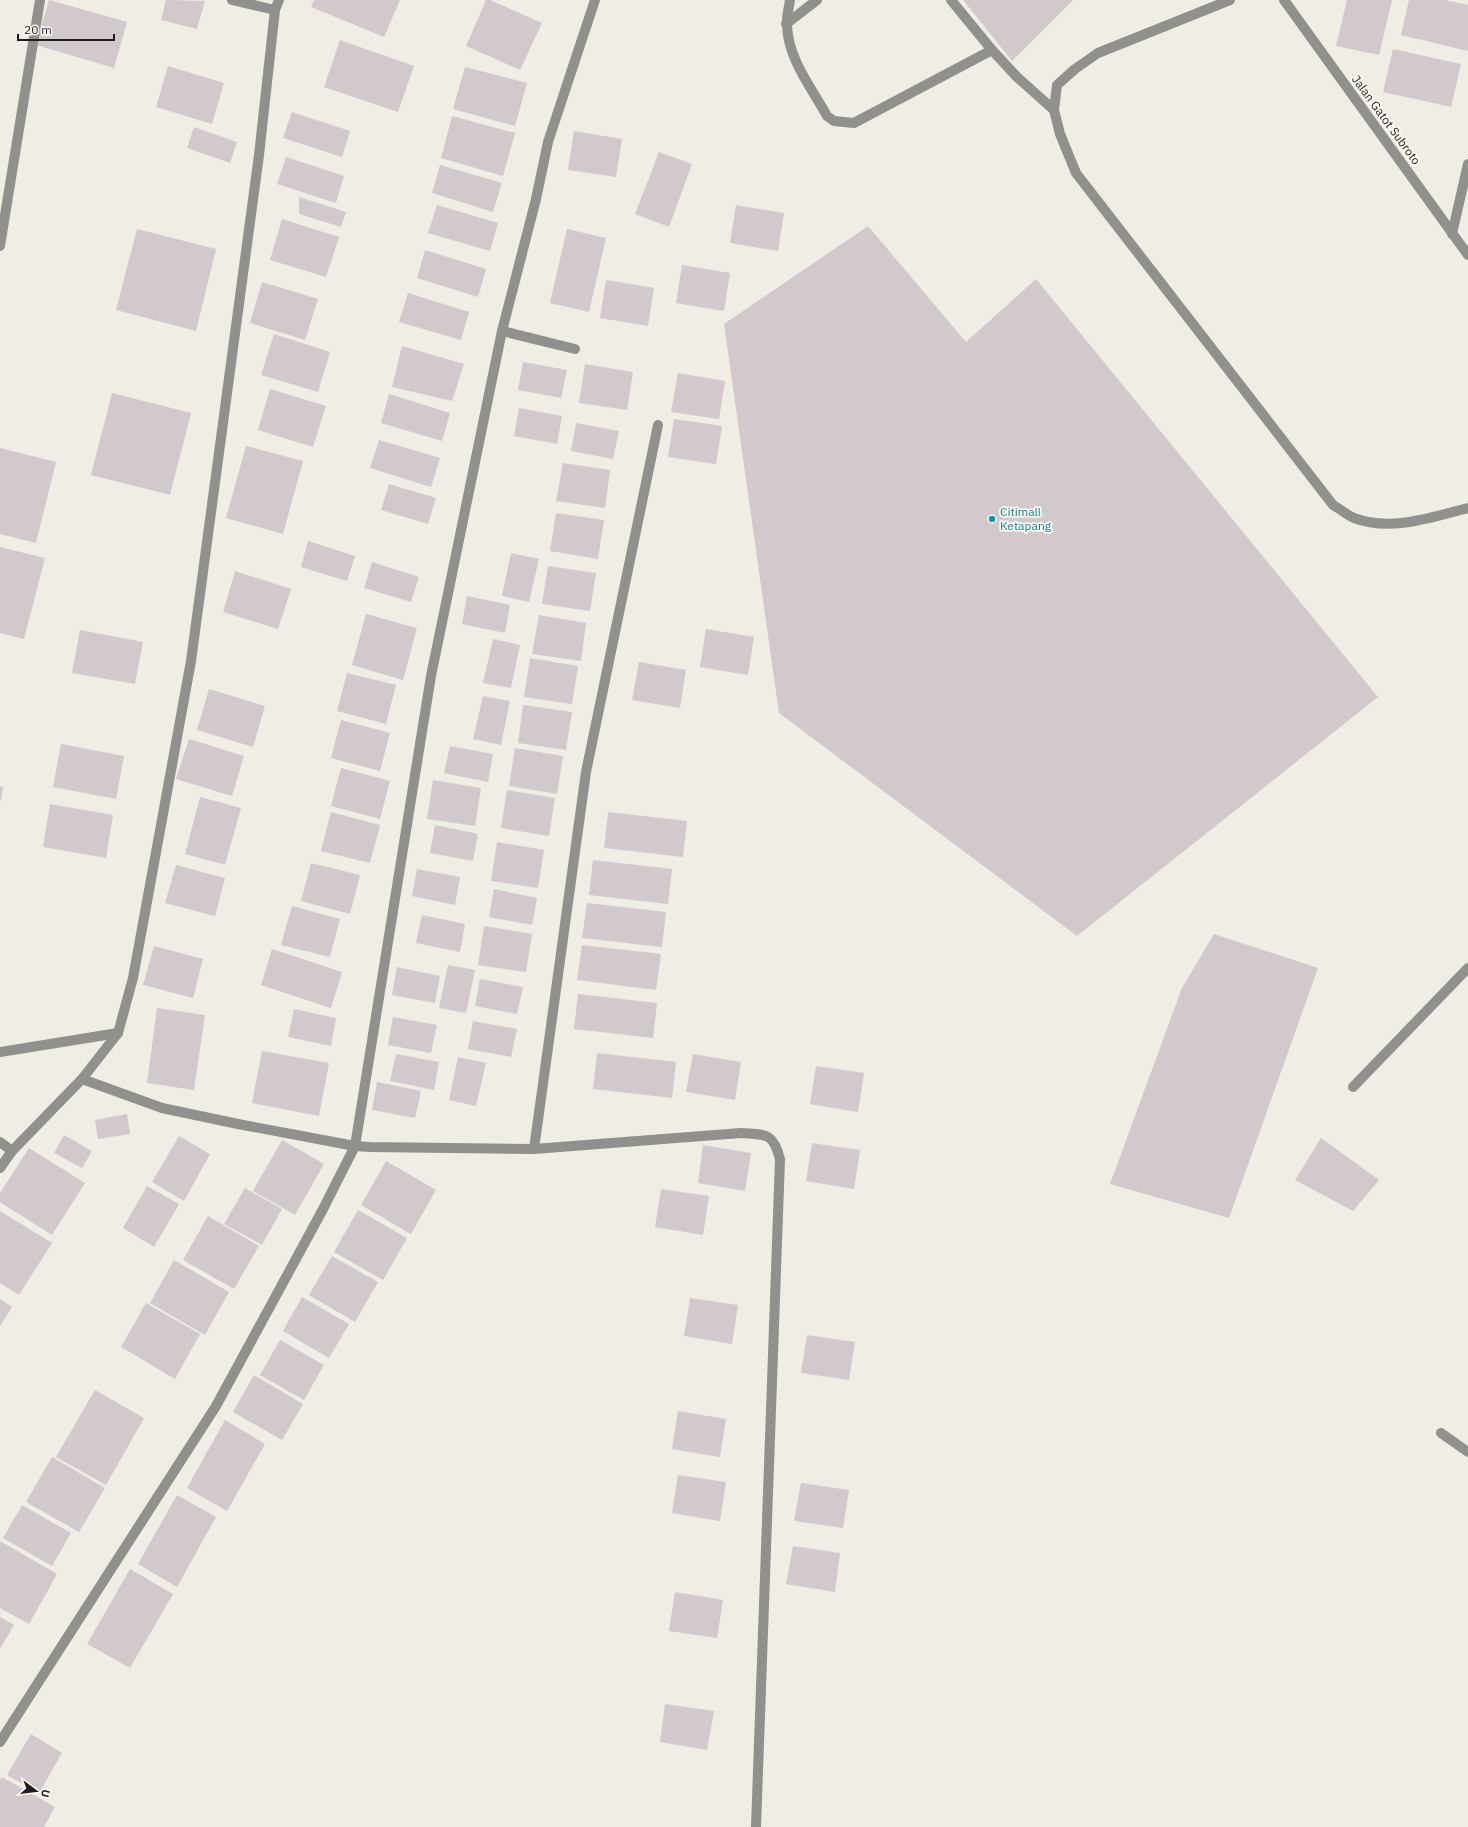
<svg xmlns="http://www.w3.org/2000/svg" width="1468" height="1827" font-family="'IBM Plex Sans',sans-serif">
<style>
.building{fill:#d1c9cc}
.lines{fill:none;stroke-linecap:round;stroke-linejoin:round}
.service{stroke:#91908d;stroke-width:10}
.minor{stroke:#91908d;stroke-width:10}
.tertiary{stroke:#91908d;stroke-width:10}
.culture-dot{fill:#0f9aa8;stroke:#fdf9f3;stroke-width:1.5}
.labels{text-anchor:middle;stroke-width:3.5;stroke-linejoin:round;paint-order:stroke}
.street-label{font-size:12px;fill:#201e1c;stroke:#fdf9f3}
.culture-label{font-size:12px;fill:#0d838f;stroke:#fdf9f3;text-anchor:start}
</style>
<rect width="100%" height="100%" fill="#f0ece6"/>
<g class="building">
<polygon points="49,0 127,22 114,68 36,45"/>
<polygon points="166,0 205,1 197,29 161,20"/>
<polygon points="314,0 400,0 384,37 311,7"/>
<polygon points="486,0 490,0 542,23 520,70 466,46"/>
<polygon points="963,0 1073,0 1012,61"/>
<polygon points="1347,0 1392,0 1379,55 1336,46"/>
<polygon points="1409,0 1445,0 1468,5 1468,51 1401,35"/>
<polygon points="340,40 414,66 398,112 324,87"/>
<polygon points="1393,49 1461,64 1451,107 1383,92"/>
<polygon points="168,66 224,83 212,124 156,107"/>
<polygon points="465,67 527,83 515,126 453,109"/>
<polygon points="292,112 350,131 342,157 283,138"/>
<polygon points="452,116 515,133 503,176 441,158"/>
<polygon points="194,127 237,142 230,163 187,148"/>
<polygon points="574,131 622,139 616,177 568,170"/>
<polygon points="659,152 692,164 669,227 635,214"/>
<polygon points="286,157 344,176 336,203 277,184"/>
<polygon points="440,165 502,183 493,212 432,193"/>
<polygon points="299,197 346,212 341,227 299,214"/>
<polygon points="437,205 498,223 490,251 428,233"/>
<polygon points="736,205 784,213 778,251 730,243"/>
<polygon points="282,219 339,237 326,277 270,260"/>
<polygon points="868,226 966,342 1036,279 1378,697 1077,936 779,713 724,324"/>
<polygon points="137,229 216,249 196,331 116,310"/>
<polygon points="567,229 606,238 589,312 550,303"/>
<polygon points="425,250 486,269 478,297 417,278"/>
<polygon points="682,265 730,273 724,311 676,303"/>
<polygon points="606,280 654,288 648,326 600,318"/>
<polygon points="262,282 318,299 305,340 250,323"/>
<polygon points="408,293 469,312 461,340 399,322"/>
<polygon points="274,334 330,352 318,392 261,375"/>
<polygon points="402,346 464,364 452,401 392,387"/>
<polygon points="523,362 567,370 561,398 518,390"/>
<polygon points="585,364 633,372 627,410 579,403"/>
<polygon points="678,373 725,381 719,419 671,412"/>
<polygon points="270,389 326,406 313,447 258,430"/>
<polygon points="112,393 191,413 170,495 91,475"/>
<polygon points="389,394 450,413 442,441 381,423"/>
<polygon points="519,408 562,416 557,444 514,436"/>
<polygon points="674,419 722,426 716,464 668,457"/>
<polygon points="576,423 619,431 613,459 571,451"/>
<polygon points="379,440 440,458 431,487 370,468"/>
<polygon points="246,446 303,461 283,534 226,518"/>
<polygon points="0,448 56,462 36,543 0,534"/>
<polygon points="563,463 610,470 605,508 556,501"/>
<polygon points="389,484 436,498 428,524 381,510"/>
<polygon points="556,513 604,520 598,559 550,551"/>
<polygon points="308,541 355,556 347,581 301,567"/>
<polygon points="0,547 45,558 24,639 0,633"/>
<polygon points="511,553 539,559 529,602 502,596"/>
<polygon points="372,562 419,577 411,602 364,588"/>
<polygon points="548,566 596,573 590,611 542,604"/>
<polygon points="235,571 291,589 278,629 223,612"/>
<polygon points="467,596 510,605 505,633 462,624"/>
<polygon points="366,614 417,628 403,680 352,665"/>
<polygon points="539,615 586,623 581,661 532,654"/>
<polygon points="706,629 754,637 748,675 700,667"/>
<polygon points="80,630 143,642 135,684 72,673"/>
<polygon points="493,639 520,645 511,688 483,683"/>
<polygon points="530,658 578,666 572,704 524,697"/>
<polygon points="639,662 686,670 680,708 632,700"/>
<polygon points="347,673 396,685 386,724 337,711"/>
<polygon points="209,689 265,706 253,747 197,730"/>
<polygon points="483,696 510,701 501,745 473,739"/>
<polygon points="523,705 572,712 566,750 518,743"/>
<polygon points="341,720 390,733 380,771 331,758"/>
<polygon points="189,739 244,756 232,796 176,779"/>
<polygon points="61,744 124,756 116,799 53,787"/>
<polygon points="450,746 493,754 488,782 444,773"/>
<polygon points="515,748 563,756 557,794 509,786"/>
<polygon points="341,768 390,781 380,819 331,806"/>
<polygon points="433,780 481,788 475,826 427,819"/>
<polygon points="0,786 3,787 1,801 0,801"/>
<polygon points="507,790 555,798 549,836 501,828"/>
<polygon points="200,797 241,808 225,865 185,854"/>
<polygon points="50,804 113,815 106,858 43,847"/>
<polygon points="331,812 380,825 370,863 321,851"/>
<polygon points="608,812 687,821 683,857 604,848"/>
<polygon points="435,825 478,834 473,861 430,853"/>
<polygon points="497,842 544,850 538,888 491,881"/>
<polygon points="593,860 672,869 668,904 589,895"/>
<polygon points="311,863 360,875 350,914 301,901"/>
<polygon points="176,865 225,878 215,916 165,903"/>
<polygon points="417,869 460,877 455,905 412,896"/>
<polygon points="494,889 537,898 532,925 489,917"/>
<polygon points="587,903 666,912 662,947 582,938"/>
<polygon points="292,906 340,919 330,957 281,945"/>
<polygon points="422,915 465,924 460,952 416,943"/>
<polygon points="484,926 532,934 526,972 478,965"/>
<polygon points="1214,934 1318,968 1229,1218 1110,1184 1182,988"/>
<polygon points="582,945 661,954 656,990 577,980"/>
<polygon points="154,946 203,959 193,998 143,985"/>
<polygon points="272,949 342,972 331,1008 261,985"/>
<polygon points="448,965 475,970 466,1013 439,1008"/>
<polygon points="397,967 440,976 435,1003 392,995"/>
<polygon points="480,979 523,987 517,1014 475,1006"/>
<polygon points="578,994 657,1003 653,1038 574,1029"/>
<polygon points="157,1008 205,1015 194,1090 147,1083"/>
<polygon points="294,1009 336,1018 331,1046 288,1037"/>
<polygon points="393,1017 437,1025 431,1053 388,1045"/>
<polygon points="473,1021 517,1029 511,1057 468,1049"/>
<polygon points="262,1051 329,1063 319,1116 252,1103"/>
<polygon points="597,1053 676,1062 672,1098 593,1089"/>
<polygon points="396,1054 439,1062 434,1090 390,1081"/>
<polygon points="693,1054 741,1062 735,1100 686,1092"/>
<polygon points="458,1057 486,1063 476,1106 449,1100"/>
<polygon points="816,1066 864,1073 858,1112 810,1104"/>
<polygon points="377,1082 421,1091 415,1118 372,1110"/>
<polygon points="127,1114 130,1134 98,1139 95,1120"/>
<polygon points="64,1135 92,1151 82,1168 54,1153"/>
<polygon points="179,1136 210,1154 184,1201 152,1182"/>
<polygon points="1321,1138 1379,1180 1353,1211 1295,1180"/>
<polygon points="282,1140 324,1164 295,1215 253,1191"/>
<polygon points="812,1143 860,1150 854,1189 806,1181"/>
<polygon points="703,1145 751,1153 745,1191 698,1183"/>
<polygon points="29,1148 85,1183 52,1235 0,1202 0,1193"/>
<polygon points="386,1161 436,1190 411,1234 361,1205"/>
<polygon points="147,1186 179,1204 154,1247 123,1228"/>
<polygon points="245,1188 282,1209 262,1245 224,1224"/>
<polygon points="661,1189 709,1196 703,1235 655,1227"/>
<polygon points="358,1210 407,1238 383,1280 334,1252"/>
<polygon points="0,1211 52,1243 19,1295 0,1283"/>
<polygon points="208,1216 259,1246 234,1289 183,1260"/>
<polygon points="332,1256 378,1282 355,1322 309,1295"/>
<polygon points="174,1260 229,1292 205,1335 150,1303"/>
<polygon points="302,1297 349,1324 329,1358 283,1331"/>
<polygon points="690,1298 738,1305 732,1344 684,1336"/>
<polygon points="0,1299 12,1307 0,1326"/>
<polygon points="146,1303 200,1334 175,1379 121,1347"/>
<polygon points="807,1335 855,1342 849,1380 801,1373"/>
<polygon points="280,1340 324,1365 304,1400 260,1375"/>
<polygon points="254,1375 303,1404 282,1440 233,1412"/>
<polygon points="95,1390 144,1418 106,1485 56,1457"/>
<polygon points="678,1411 726,1419 720,1457 672,1449"/>
<polygon points="225,1420 265,1444 227,1511 187,1488"/>
<polygon points="52,1457 105,1488 79,1532 26,1502"/>
<polygon points="678,1475 726,1482 720,1521 672,1513"/>
<polygon points="801,1483 849,1490 843,1528 794,1521"/>
<polygon points="177,1495 216,1517 177,1587 138,1564"/>
<polygon points="22,1505 71,1533 52,1566 3,1538"/>
<polygon points="0,1541 57,1574 29,1624 0,1608"/>
<polygon points="793,1546 840,1553 835,1592 786,1584"/>
<polygon points="130,1569 173,1594 130,1668 87,1644"/>
<polygon points="675,1592 723,1600 717,1638 669,1631"/>
<polygon points="0,1617 14,1625 0,1649"/>
<polygon points="665,1704 714,1711 707,1750 660,1742"/>
<polygon points="31,1734 62,1753 39,1793 7,1775"/>
<polygon points="2,1777 55,1807 44,1827 0,1827 0,1780"/>
</g>
<g class="lines">
<g class="service">
<path d="M 790,0 C 789,8 786,17 787,25 C 788,59 811,87 827,116 L 834,121 L 854,123 L 992,50"/>
<polyline points="951,0 992,50 1017,77 1054,110"/>
<path d="M 1230,0 L 1098,53 L 1075,69 L 1057,85 L 1054,110 L 1060,134 L 1076,173 L 1333,505 C 1340,509 1347,515 1354,518 C 1391,532 1432,517 1468,508"/>
<polyline points="786,24 817,0"/>
<polyline points="502,331 575,349"/>
<polyline points="1353,1087 1468,968"/>
</g>
<g class="minor">
<polyline points="232,0 275,10"/>
<polyline points="1452,234 1468,164"/>
<polyline points="0,246 40,0"/>
<polyline points="0,1052 118,1033"/>
<polyline points="82,1079 162,1108 238,1124 355,1146 370,1147 534,1149 586,772 658,425"/>
<polyline points="0,1142 12,1151"/>
<path d="M 534,1149 L 741,1133 C 766,1135 773,1132 780,1159 L 756,1827"/>
<polyline points="0,1168 12,1151 82,1079 118,1033 133,978 191,661 259,155 275,10 279,0"/>
<polyline points="1441,1433 1468,1452"/>
<polyline points="0,1742 216,1406 322,1211 355,1146 431,676 502,331 536,199 548,142 595,0"/>
</g>
<polyline class="tertiary" points="1284,0 1468,255"/>
</g>
<circle class="culture-dot" cx="992" cy="519" r="4"/>
<g class="labels">
<g class="street-label">
<text transform="translate(1386 120) rotate(54)" y="4">Jalan Gatot Subroto</text>
</g>
<g class="culture-label">
<text x="1000" y="516">Citimall<tspan x="1000" dy="14">Ketapang</tspan></text>
</g>
</g>
<g transform="translate(36 1791) rotate(105)" stroke="#fdf9f3" stroke-width="3" paint-order="stroke">
<path d="M0-3L7 15L0 10L-7 15Z" fill="#201e1c"/>
<text y="-6" font-size="11" font-weight="bold" text-anchor="middle" fill="#201e1c">U</text>
</g>
<path d="M18 34v6h96v-6" fill="none" stroke="#201e1c" stroke-width="2"/>
<text x="24" y="34" font-size="12" fill="#201e1c" stroke="#fdf9f3" stroke-width="3" paint-order="stroke">20 m</text>
</svg>
